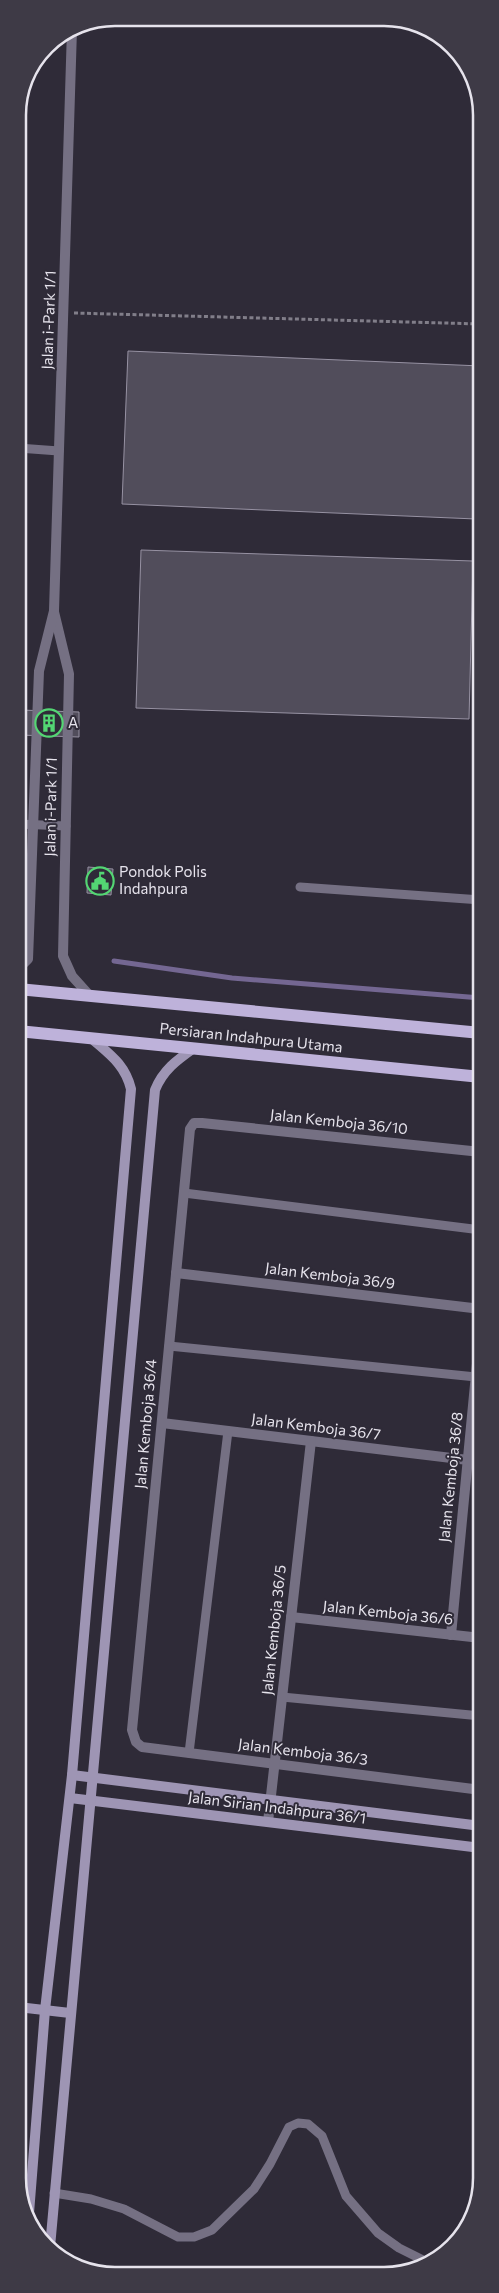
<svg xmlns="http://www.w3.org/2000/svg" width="499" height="2293" font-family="Commissioner,sans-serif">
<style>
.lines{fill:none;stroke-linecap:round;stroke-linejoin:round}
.stream{stroke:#746792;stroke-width:5}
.building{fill:#514d5b;stroke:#9792a3}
.path{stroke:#817e89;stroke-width:3;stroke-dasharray:4 2.5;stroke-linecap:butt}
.lane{stroke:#757083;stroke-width:9}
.street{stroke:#757083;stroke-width:10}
.secondary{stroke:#9e95b4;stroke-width:10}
.primary{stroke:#beb2da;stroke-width:12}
.labels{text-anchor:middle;stroke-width:4;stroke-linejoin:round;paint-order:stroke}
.street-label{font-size:15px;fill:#e6e3ec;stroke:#2f2b38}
.poi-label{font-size:15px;fill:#e6e3ec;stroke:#2f2b38;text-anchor:start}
.rim{fill:none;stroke:#e6e3ec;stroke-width:2.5}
</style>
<rect width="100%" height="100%" fill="#2f2b38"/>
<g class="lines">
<polyline class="stream" points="114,961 232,978 481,998"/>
</g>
<g class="building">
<polygon points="128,351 481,366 476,519 122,504"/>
<polygon points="141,550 473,561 469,719 136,708"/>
<polygon points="20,710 79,712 79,737 19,735"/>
<polygon points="88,867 113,869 111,895 87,893"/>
</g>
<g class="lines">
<polyline class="path" points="74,313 481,324"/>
<g class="lane">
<polyline points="18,448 59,451"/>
<polyline points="18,824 66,826"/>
<polyline points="300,887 481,900"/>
<polyline points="184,1193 481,1230"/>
<polyline points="169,1346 476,1377"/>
<polyline points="282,1697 481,1716"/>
<polyline points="189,1753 228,1431"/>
<polyline points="54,2193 91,2199 124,2209 178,2237 194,2237 212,2230 254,2189 270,2164 289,2127 298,2123 308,2124 322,2136 346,2196 378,2233 399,2248 423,2260"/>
</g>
<g class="street">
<polyline points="54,612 69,674 63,956 72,976 90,996"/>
<polyline points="18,969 28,959 39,671 54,611 72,29"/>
<polyline points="481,1152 202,1123 194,1123 190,1129 132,1730 136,1742 142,1747 481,1790"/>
<polyline points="176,1273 481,1309"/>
<polyline points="162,1423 468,1460"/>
<polyline points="291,1617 481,1638"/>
<polyline points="451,1635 481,1322"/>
<polyline points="268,1822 311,1441"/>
</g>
<g class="secondary">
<polyline points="72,1775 481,1826"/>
<polyline points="70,1798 481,1848"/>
<polyline points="18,2007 70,2013"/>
<path d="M 29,2213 L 45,2010 L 72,1775 L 131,1089 C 125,1064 109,1054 91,1038"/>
<path d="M 50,2247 L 155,1090 C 163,1070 177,1060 194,1048"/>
</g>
<g class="primary">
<polyline points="18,989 481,1033"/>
<polyline points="18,1031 481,1077"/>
</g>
</g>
<defs>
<g id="building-ring" transform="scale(1.4375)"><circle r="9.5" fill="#2f2b38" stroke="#53d673" stroke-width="1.5"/><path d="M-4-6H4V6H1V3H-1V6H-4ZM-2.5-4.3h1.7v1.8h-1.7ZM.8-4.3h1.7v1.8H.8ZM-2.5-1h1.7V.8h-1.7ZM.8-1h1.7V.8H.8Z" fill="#53d673"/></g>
<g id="civic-ring" transform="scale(1.4375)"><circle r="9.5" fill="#2f2b38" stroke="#53d673" stroke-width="1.5"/><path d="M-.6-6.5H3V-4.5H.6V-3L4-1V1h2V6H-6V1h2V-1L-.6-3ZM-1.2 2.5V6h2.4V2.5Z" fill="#53d673"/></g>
</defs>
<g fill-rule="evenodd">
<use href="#building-ring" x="49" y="723"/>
<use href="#civic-ring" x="100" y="881"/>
</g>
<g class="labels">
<g class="street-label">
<text transform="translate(49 320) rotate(-88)" y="5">Jalan i-Park 1/1</text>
<text transform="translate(51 807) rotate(-89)" y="5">Jalan i-Park 1/1</text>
<text transform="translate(251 1038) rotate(6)" y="5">Persiaran Indahpura Utama</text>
<text transform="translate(339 1122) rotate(6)" y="5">Jalan Kemboja 36/10</text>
<text transform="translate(330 1276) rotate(7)" y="5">Jalan Kemboja 36/9</text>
<text transform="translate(146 1424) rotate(-85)" y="5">Jalan Kemboja 36/4</text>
<text transform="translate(316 1427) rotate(7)" y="5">Jalan Kemboja 36/7</text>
<text transform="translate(451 1477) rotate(-84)" y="5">Jalan Kemboja 36/8</text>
<text transform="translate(388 1613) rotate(6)" y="5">Jalan Kemboja 36/6</text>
<text transform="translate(274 1630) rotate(-84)" y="5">Jalan Kemboja 36/5</text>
<text transform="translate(303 1752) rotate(7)" y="5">Jalan Kemboja 36/3</text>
<text transform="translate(277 1808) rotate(7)" y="5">Jalan Sirian Indahpura 36/1</text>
</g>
<g class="poi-label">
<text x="68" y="728">A</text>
<text x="119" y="877">Pondok Polis<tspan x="119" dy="17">Indahpura</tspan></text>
</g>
</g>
<path d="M0 0H499V2293H0ZM115 26H384A89 89 0 0 1 473 115V2178A89 89 0 0 1 384 2267H115A89 89 0 0 1 26 2178V115A89 89 0 0 1 115 26Z" fill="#3e3a46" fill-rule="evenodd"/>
<path class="rim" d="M115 26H384A89 89 0 0 1 473 115V2178A89 89 0 0 1 384 2267H115A89 89 0 0 1 26 2178V115A89 89 0 0 1 115 26Z"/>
</svg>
